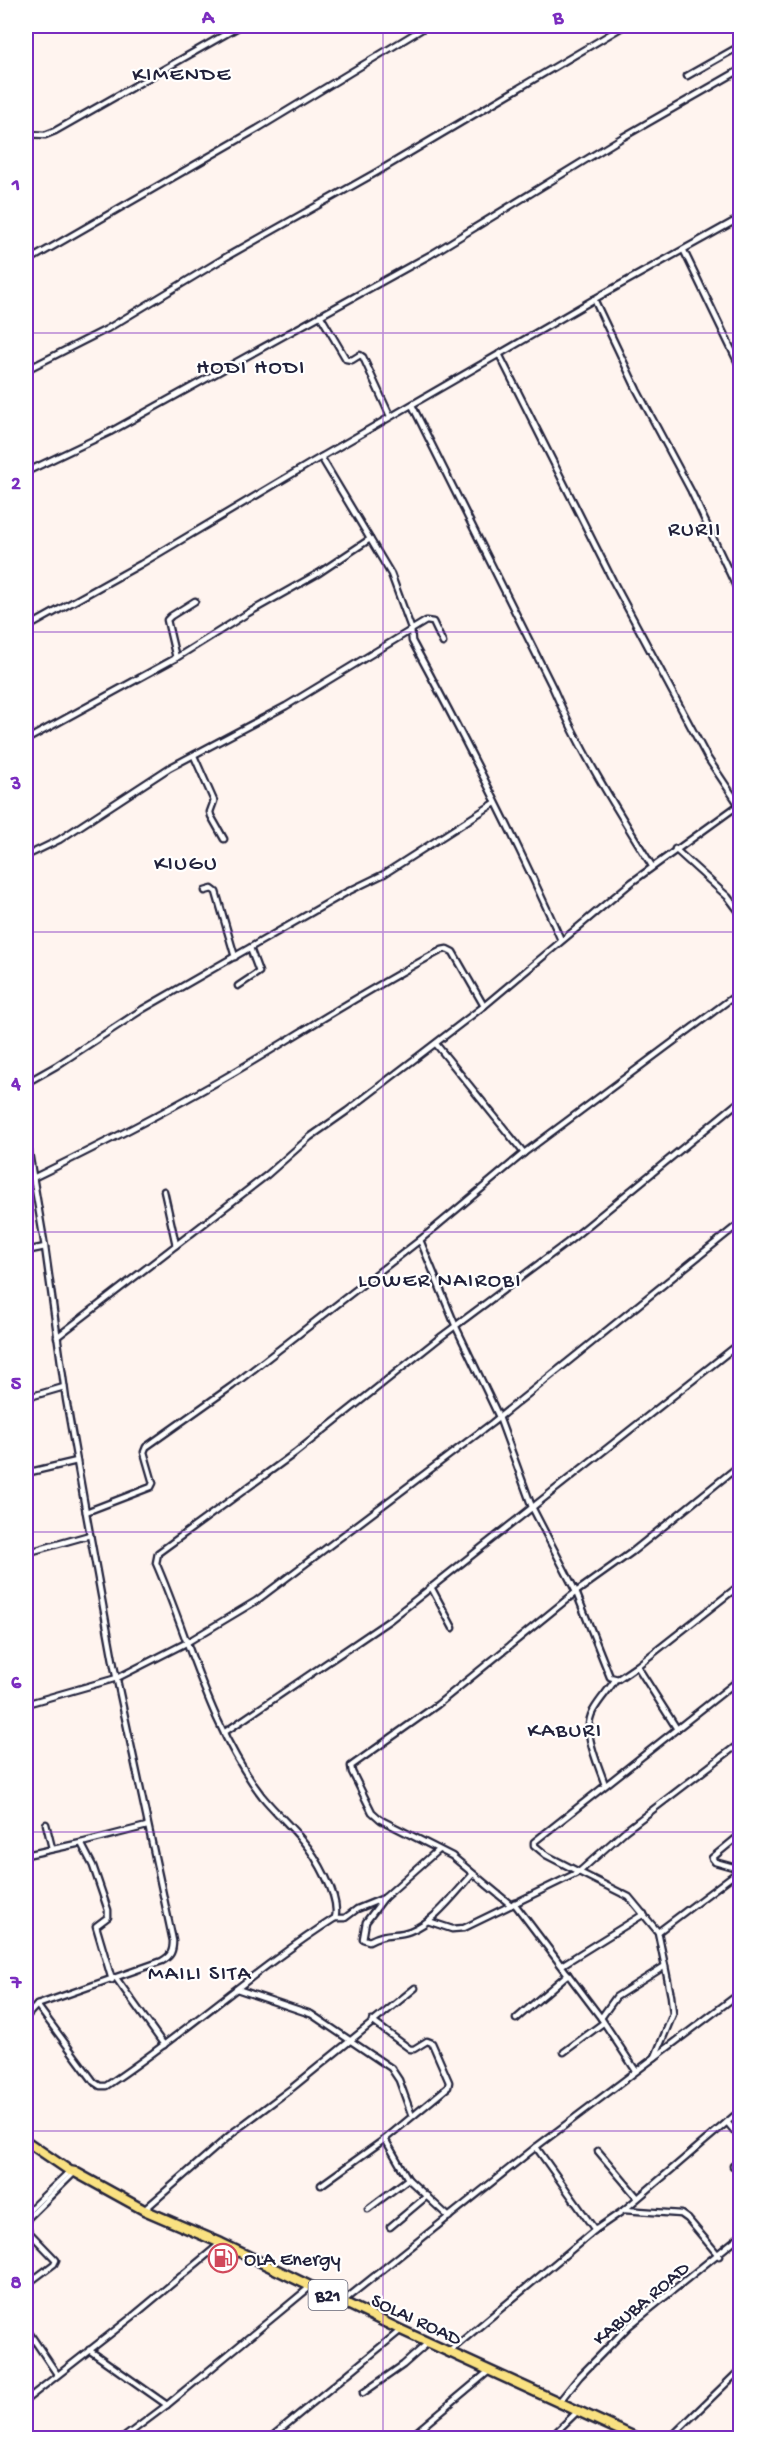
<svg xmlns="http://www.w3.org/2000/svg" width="766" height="2464" font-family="'Gochi Hand',sans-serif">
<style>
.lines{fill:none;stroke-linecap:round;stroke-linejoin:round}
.street-casing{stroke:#22223b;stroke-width:9}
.highway-casing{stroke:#22223b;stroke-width:13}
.street{stroke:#fff;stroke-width:4.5}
.highway{stroke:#f9e181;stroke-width:8}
.grid{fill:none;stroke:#7b2cbf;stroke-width:1.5;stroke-opacity:0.55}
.labels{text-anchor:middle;stroke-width:4.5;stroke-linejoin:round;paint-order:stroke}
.shield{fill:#fff;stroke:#646476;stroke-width:1.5}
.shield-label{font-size:18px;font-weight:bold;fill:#22223b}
.poi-label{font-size:20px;fill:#22223b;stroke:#fff;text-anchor:start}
.street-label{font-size:20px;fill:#22223b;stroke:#fff}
.quarter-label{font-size:22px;letter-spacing:1.5px;fill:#22223b;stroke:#fff}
.neatline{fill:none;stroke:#7b2cbf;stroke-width:2}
.grid-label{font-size:20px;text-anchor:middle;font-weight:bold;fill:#7b2cbf}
</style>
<rect width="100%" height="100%" fill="#fff4ef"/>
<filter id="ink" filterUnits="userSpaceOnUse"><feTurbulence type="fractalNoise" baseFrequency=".0167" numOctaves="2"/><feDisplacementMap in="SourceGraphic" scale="12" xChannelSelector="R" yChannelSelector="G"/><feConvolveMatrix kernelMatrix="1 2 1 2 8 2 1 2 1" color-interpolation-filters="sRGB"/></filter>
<g filter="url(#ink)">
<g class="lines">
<g class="street-casing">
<g id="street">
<polyline points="687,76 740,46"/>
<polyline points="26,134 45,135 55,131 240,26"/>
<polyline points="684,251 740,367"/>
<polyline points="26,262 257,129 427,26"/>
<polyline points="594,299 637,390 691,491 740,595"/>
<polyline points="320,315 346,359 352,360 360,355 363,357 390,416"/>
<polyline points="499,354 613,581 707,757 739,805"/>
<polyline points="26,370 107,329 226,257 377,172 624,26"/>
<path d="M 412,405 L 553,688 C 580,751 616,808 652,866"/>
<path d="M 321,457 L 391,574 L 411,628 L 412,641 C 465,739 516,838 561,940"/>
<polyline points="26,472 110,432 430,255 623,137 740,70"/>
<polyline points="26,628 141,564 309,464 598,297 740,218"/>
<polyline points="176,658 167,620 171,616 195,601"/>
<polyline points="26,740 176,658 248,613 319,573 370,539"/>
<polyline points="194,756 214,801 210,812 211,816 224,839"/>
<polyline points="675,849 728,897 740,913"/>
<polyline points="26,856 59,840 169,768 286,706 426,621 433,622 443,643"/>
<polyline points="205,891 212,889 216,892 235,957"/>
<polyline points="238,986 259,972 250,948"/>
<polyline points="436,1044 524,1153"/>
<polyline points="26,1083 56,1066 143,1009 347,892 384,874 495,803"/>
<path d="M 26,1135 L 45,1247 L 66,1399 L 85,1507 L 114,1666 L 173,1941 C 173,1951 171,1956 162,1961 L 37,2005 L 26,2017"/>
<path d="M 33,1178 C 109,1141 186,1102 258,1058 C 319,1021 379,983 442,950 L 447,949 L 453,952 L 484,1006"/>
<polyline points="164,1191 176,1245"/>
<polyline points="420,1240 456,1327 499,1417 532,1507 576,1592 610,1677 618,1679 637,1666 677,1729"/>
<polyline points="26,1251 45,1247"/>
<polyline points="57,1337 267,1175 310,1137 347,1111 484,1006 632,882 740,804"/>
<polyline points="26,1398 64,1387"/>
<polyline points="26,1473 77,1461"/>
<polyline points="86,1512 151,1487 153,1483 144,1452 146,1447 232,1386 420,1240 524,1153 740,992"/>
<polyline points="26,1553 90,1535"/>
<polyline points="431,1587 453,1628"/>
<polyline points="637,1666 740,1585"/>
<polyline points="740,1679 534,1842 534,1845 546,1855 579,1872 625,1831 740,1743"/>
<polyline points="26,1704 117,1678 186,1643 256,1601 492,1423 740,1223"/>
<polyline points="225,1732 390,1620 740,1343"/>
<path d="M 605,1785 C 599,1765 581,1732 593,1711 C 599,1700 608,1691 615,1680"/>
<polyline points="46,1824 52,1848"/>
<polyline points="740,1835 712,1858 715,1862 740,1869"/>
<polyline points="81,1843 93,1866 108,1910 108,1917 96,1926 112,1980"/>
<polyline points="26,1855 81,1843 147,1826"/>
<path d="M 384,1898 L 366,1922 L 363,1939 L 369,1941 C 388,1931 395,1937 410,1931 C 435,1922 455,1893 473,1874"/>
<polyline points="514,1903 601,2018 636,2071"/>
<polyline points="511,1905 452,1856 381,1820 372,1812 352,1772 351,1766 437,1705 576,1592 632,1552 740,1465"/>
<polyline points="335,1918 345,1918 357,1909 384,1898 438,1850"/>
<polyline points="428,1921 452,1929 464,1928 579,1872 629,1897 658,1932 671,1996 673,2014 655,2057"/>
<polyline points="658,1932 740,1870"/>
<polyline points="562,1965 644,1914"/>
<polyline points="116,1978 164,2045"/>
<polyline points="237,1989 311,2014 391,2068 399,2080 412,2116"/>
<path d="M 37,2005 L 94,2082 L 100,2086 L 106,2086 C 185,2034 255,1969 335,1918 C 341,1898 316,1856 302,1840 C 290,1825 275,1812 262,1796 C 210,1728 190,1641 156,1563 L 158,1553 L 295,1453 L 442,1336 L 568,1242 L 740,1101"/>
<polyline points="601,2018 616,1997 665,1966"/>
<polyline points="516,2019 568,1974"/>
<polyline points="564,2052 603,2023"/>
<polyline points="727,2122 740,2138"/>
<polyline points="385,2139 408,2179 449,2217"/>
<polyline points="536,2147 595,2230"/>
<polyline points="598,2151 637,2197"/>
<polyline points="733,2166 740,2160"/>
<polyline points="321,2185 385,2139 448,2087 449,2082 432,2043 427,2041 414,2049 410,2049 372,2021"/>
<polyline points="368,2209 408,2179"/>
<polyline points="144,2210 236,2130 292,2088 415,1988"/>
<polyline points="624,2210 681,2214 688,2219 719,2256"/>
<polyline points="26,2213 70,2171"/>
<polyline points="390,2227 427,2196"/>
<polyline points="26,2285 54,2264 56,2260 29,2232 26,2223 28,2218 75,2172"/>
<polyline points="342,2302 536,2147 740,1993"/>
<polyline points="26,2328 57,2374"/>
<polyline points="89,2350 167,2405"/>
<polyline points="450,2351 595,2230 624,2210 740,2111"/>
<polyline points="363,2393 403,2365 429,2342"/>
<polyline points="26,2400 132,2317 221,2243"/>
<polyline points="559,2402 580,2376 629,2326 740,2236"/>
<polyline points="123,2438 167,2405 310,2287"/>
<polyline points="270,2438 401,2330"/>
<polyline points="409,2438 489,2371"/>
<polyline points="550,2438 578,2411"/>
<polyline points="670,2438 740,2370"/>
</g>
</g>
<g class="highway-casing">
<polyline id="highway" points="26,2141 70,2171 75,2172 144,2210 221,2243 401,2330 637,2438"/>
</g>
<use href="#street" class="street"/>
<use href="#highway" class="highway"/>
</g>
</g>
<path class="grid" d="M 383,26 L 383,2438M 26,333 L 740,333M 26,632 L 740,632M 26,932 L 740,932M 26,1232 L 740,1232M 26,1532 L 740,1532M 26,1832 L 740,1832M 26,2131 L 740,2131"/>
<defs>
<g id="fuel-ring" transform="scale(1.5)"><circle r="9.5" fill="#fff" stroke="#d1495b" stroke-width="1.5"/><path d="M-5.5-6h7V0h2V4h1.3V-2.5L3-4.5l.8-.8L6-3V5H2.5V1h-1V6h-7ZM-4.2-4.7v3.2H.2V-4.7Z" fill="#d1495b"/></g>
</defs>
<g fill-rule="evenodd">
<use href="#fuel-ring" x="223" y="2258"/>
</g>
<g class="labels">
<rect class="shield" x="308.5" y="2280" width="39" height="30" rx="4.5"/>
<g class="shield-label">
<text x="328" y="2301">B21</text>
</g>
<g class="poi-label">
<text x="244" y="2265">OLA Energy</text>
</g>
<g class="street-label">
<text transform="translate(640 2302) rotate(-40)" y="7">KABUBA ROAD</text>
<text transform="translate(417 2318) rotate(25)" y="7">SOLAI ROAD</text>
</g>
<g class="quarter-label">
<text x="182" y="80">KIMENDE</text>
<text x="251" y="373">HODI HODI</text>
<text x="695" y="535">RURII</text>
<text x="186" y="869">KIUGU</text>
<text x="440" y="1286">LOWER NAIROBI</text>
<text x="565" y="1736">KABURI</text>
<text x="200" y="1979">MAILI SITA</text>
</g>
</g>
<rect width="766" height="2464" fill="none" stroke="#fff" stroke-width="66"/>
<rect x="33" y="33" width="700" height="2398" class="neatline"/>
<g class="grid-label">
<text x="208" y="23">A</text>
<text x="558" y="23">B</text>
<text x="16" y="190">1</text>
<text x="16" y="489">2</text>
<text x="16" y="789">3</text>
<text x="16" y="1089">4</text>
<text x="16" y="1389">5</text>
<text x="16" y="1688">6</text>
<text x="16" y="1988">7</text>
<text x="16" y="2288">8</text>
</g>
</svg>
